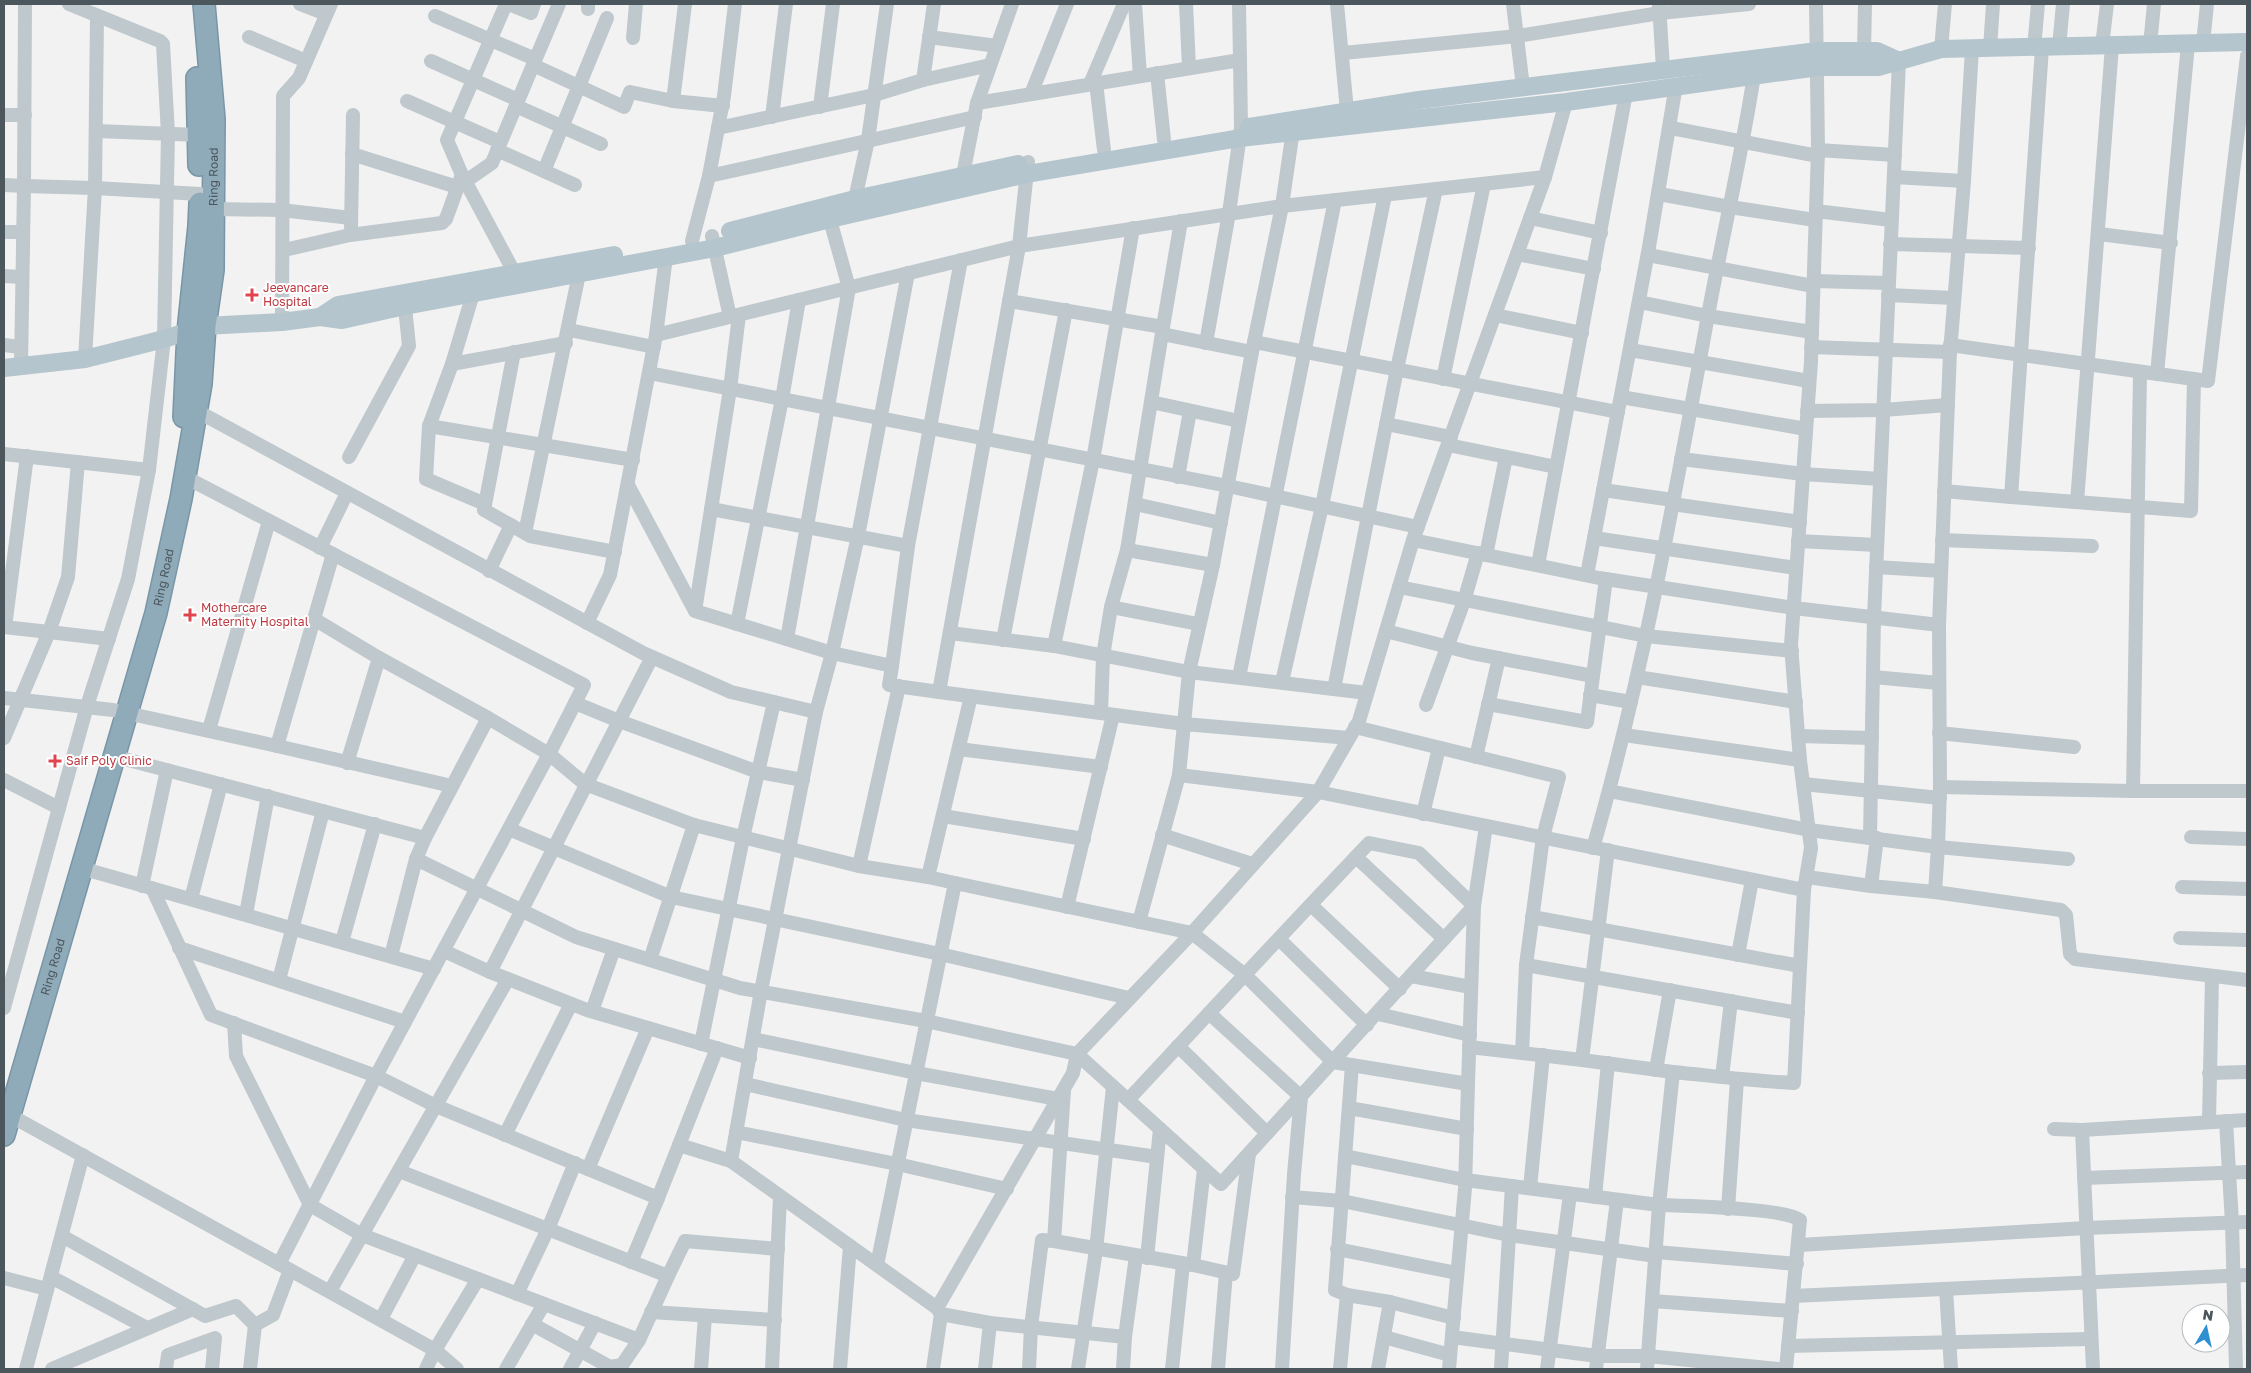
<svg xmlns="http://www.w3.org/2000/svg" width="2251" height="1373" font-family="'Golos Text',sans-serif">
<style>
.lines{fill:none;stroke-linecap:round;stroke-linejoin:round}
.highway-casing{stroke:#7a96a6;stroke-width:24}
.minor{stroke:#bfc8cc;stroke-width:14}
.major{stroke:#b4c5cd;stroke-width:18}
.highway{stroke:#8fabba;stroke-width:21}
.health-dot{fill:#e0444e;stroke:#fff;stroke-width:2}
.labels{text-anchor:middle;stroke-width:4;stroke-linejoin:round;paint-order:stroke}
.street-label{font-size:12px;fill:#4b575d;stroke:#fff}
.health-label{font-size:12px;fill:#be3a42;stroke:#fff;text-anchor:start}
</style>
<rect width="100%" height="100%" fill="#f3f2f2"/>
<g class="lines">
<g class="highway-casing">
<g id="highway">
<polyline points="197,78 199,165"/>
<polyline points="184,417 188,332 199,226 200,203"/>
<path id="s1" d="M 4,1135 L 156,613 L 181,499 L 201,384 L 205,326 L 213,270 L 214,119 L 204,4"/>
</g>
</g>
<g class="minor">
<polyline points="25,4 24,186 95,188 200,194"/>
<polyline points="300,4 326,14"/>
<polyline points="506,4 447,140 462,175 514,272"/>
<polyline points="509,4 531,13 534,4"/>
<polyline points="559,4 533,65 624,107 630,92 673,101 723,106"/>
<polyline points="1135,4 1140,76"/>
<polyline points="1186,4 1189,67"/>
<polyline points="1239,4 1240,60"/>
<polyline points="1337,4 1347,111"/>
<polyline points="1513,4 1523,87"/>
<polyline points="1659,4 1663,69"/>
<polyline points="588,9 588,4"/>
<polyline points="435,16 535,59"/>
<polyline points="249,37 306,61"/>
<polyline points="929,37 997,46"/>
<polyline points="633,38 636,4"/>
<polyline points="2203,44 2207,4"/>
<polyline points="2150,45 2154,4"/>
<polyline points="2102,46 2107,4"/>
<polyline points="2059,47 2063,4"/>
<polyline points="1990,48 1993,4"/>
<polyline points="2034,48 2038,4"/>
<polyline points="1941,49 1945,4"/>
<polyline points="1864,50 1865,4"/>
<polyline points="1343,53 1518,36 1660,13 1749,4"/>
<polyline points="431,61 518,100"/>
<polyline points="1157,73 1164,140"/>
<polyline points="923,80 990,65"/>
<polyline points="1096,83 1104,150"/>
<polyline points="1090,84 1124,4"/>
<polyline points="1031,94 1067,4"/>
<polyline points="407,101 500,142"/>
<polyline points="673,101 685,4"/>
<polyline points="977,103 1240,60 1241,128 1229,213 1206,343"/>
<polyline points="516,106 601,144"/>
<polyline points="820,107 833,4"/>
<polyline points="4,115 25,115"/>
<polyline points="772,117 786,4"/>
<polyline points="718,128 874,95 923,80 934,4"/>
<polyline points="1671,128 1818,156"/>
<polyline points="96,131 199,135"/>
<polyline points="497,150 575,185"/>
<polyline points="1818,150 1895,155"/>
<polyline points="352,154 457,187"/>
<polyline points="1028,162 1019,246 939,692 1184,724 1189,672 1213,565 1252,352 1282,206 1294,123"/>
<polyline points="544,171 607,18"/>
<polyline points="963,175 977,103 1012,4"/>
<polyline points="709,176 975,117"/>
<polyline points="1894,177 1964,181"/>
<polyline points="466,181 492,163 533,65"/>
<polyline points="4,185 24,186 21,366"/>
<polyline points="1659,194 1730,207 1815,220"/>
<polyline points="855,199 868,140 887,4"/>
<polyline points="214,209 281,210 351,218"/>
<polyline points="1816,211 1891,220"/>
<polyline points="1530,218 1601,233"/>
<polyline points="351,227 353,115"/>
<polyline points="4,232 23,232"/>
<polyline points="2099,234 2171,243"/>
<polyline points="712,236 730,317"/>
<polyline points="692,241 709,176 724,96 735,4"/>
<polyline points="1890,244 2029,248"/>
<polyline points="284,250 350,235 442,223 446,219 462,175"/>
<polyline points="1517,254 1594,269"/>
<polyline points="1648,255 1813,286"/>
<polyline points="4,276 22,277"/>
<polyline points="1813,281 1888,283"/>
<polyline points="475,287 452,364 429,426 633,460"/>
<polyline points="1888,295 1954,298"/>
<polyline points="1009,301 1163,327 1181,221"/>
<polyline points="1639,302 1708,316 1812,332"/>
<polyline points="1495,315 1582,333"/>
<polyline points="282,322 283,96 299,78 331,4"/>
<polyline points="569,330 654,347"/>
<polyline points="1162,334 1252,352"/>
<polyline points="656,335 1019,246 1282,206 1545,177"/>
<polyline points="1254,342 1618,412"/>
<polyline points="4,345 20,347"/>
<polyline points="1950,345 2208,381 2247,56"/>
<polyline points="1811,347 1950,352"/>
<polyline points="1630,350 1809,381"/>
<polyline points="514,352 484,510 530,536 615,552"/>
<polyline points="85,359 95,188 97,16"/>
<polyline points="452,364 566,343"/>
<polyline points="649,373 1228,486 1418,527"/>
<polyline points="2157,374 2188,44"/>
<polyline points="1443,379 1484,184"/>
<polyline points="1621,397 1806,429"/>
<polyline points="1151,402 1239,421"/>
<polyline points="197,411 643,653 731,692 816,712 832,653 892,666 889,685 939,692"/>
<polyline points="1807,411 1883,410 1948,405"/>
<polyline points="1386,424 1451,437"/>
<polyline points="429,426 426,479 485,504"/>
<polyline points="1448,445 1556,467"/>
<polyline points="4,454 149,470"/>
<polyline points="349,457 409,346 404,297"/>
<polyline points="1681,459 1803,474 1880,479"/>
<polyline points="185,477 584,685 575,703 619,721 758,772 803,780"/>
<polyline points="1178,477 1190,411"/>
<polyline points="628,485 695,611 832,653 858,536 908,273"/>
<polyline points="1603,490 1673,500"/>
<polyline points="1944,491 2011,497 2042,48"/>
<polyline points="2011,497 2191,511 2194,379"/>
<polyline points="2077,502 2112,46"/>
<polyline points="1135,504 1221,523"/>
<polyline points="1672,504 1800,522"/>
<polyline points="711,509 908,546 892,666"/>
<polyline points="525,533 579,274"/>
<polyline points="1594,538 1796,568"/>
<polyline points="1413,540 1599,578 1794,608 1939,625"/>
<polyline points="1942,540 2092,546"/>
<polyline points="1798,541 1877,545"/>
<polyline points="908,546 961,260"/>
<polyline points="320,548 347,493"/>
<polyline points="1127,550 1213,565"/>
<polyline points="333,554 277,746 452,786"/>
<polyline points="1486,555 1506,457"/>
<polyline points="1538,565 1626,93"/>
<polyline points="1876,567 1941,571"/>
<polyline points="489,571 511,525"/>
<polyline points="1587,575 1649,247 1676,85"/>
<polyline points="1399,587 1646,636 1792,651"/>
<polyline points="1111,607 1198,624"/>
<polyline points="695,611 730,389 739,315"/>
<polyline points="314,619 379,658"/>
<polyline points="587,623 610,575 656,335 666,257"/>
<polyline points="737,624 782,399 799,300"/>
<polyline points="4,627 49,632 68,577 78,462"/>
<polyline points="5,627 27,456"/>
<polyline points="1386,631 1472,653 1593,676 1606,579"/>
<polyline points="950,633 1054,646 1093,460 1133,228"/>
<polyline points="787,639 849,288 827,209"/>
<polyline points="1003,640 1066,310"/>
<polyline points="1054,646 1189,672 1367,693"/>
<polyline points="652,657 490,972 587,1010 750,1058"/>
<polyline points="1239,677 1335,200"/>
<polyline points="1637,677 1796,702"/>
<polyline points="1873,677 1939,683"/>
<polyline points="1282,682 1322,506 1385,195"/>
<polyline points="1334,689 1397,369 1436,189"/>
<polyline points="1590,695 1631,702"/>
<polyline points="4,698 113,710 277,746"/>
<polyline points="1488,704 1587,722 1593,676"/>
<polyline points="1426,705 1464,601 1478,553"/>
<polyline points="816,712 761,991 731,1161 937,1308 941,1314 990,1323 1125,1337 1123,1369"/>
<polyline points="1101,713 1103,656 1111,607 1127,550 1163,327"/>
<polyline points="1355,727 1559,777 1543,837 1526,965 1798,1013"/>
<polyline points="209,730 269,521"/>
<polyline points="1939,733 2074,747"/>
<polyline points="1624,735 1800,760"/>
<polyline points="1798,736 1872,738"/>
<polyline points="4,738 49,632 109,639"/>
<polyline points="959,749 1101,767"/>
<polyline points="113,756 425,838 416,859 576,937 740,988 926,1021 1077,1054 1192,933 1318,792 1359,721 1413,540 1545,177 1566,102"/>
<polyline points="1476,757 1499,658"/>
<polyline points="347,763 379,658 488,718"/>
<polyline points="1179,775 1318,792 1804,890 1811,848 1800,760 1791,645 1811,361 1818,150 1816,4"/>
<polyline points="4,780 59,808"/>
<polyline points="1803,784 1940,798"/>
<polyline points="1940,787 2133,791 2140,372"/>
<polyline points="1609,791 1809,830 1938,847 1940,787 1939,625 1950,352 1964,181 1972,49"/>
<polyline points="2133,791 2247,791"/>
<polyline points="1423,814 1439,748"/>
<polyline points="943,816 1084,839"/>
<polyline points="509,829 671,897 940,954 1129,998"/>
<polyline points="1162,835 1252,864"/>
<polyline points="1870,837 1874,617 1899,61"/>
<polyline points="2191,837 2247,839"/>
<polyline points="425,838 488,718 549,754 575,703"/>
<polyline points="1877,838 1871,886 1935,892 2061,910 2066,915 2070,954 2075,959 2247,980"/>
<path d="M 1593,848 C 1642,678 1673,505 1705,332 C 1720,246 1741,161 1754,75"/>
<polyline points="1608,850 1582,1060 1673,1072"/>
<polyline points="1356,857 1444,939"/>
<polyline points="859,866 928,877"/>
<polyline points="81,868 434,969"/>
<polyline points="1807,877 1871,886"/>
<path d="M 955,883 L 1192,933 L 1245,975 L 1333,1062 L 1468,1084 L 1474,906 L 1419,853 L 1369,843 C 1288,928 1208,1014 1128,1100"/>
<polyline points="142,886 167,770"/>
<polyline points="2182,887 2247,889"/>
<polyline points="152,888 211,1015 376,1076 436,1106 658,1198 679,1145 731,1161"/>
<polyline points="1935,892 1938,847 2068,859"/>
<polyline points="191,899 221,784"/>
<polyline points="1311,905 1400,989"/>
<polyline points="1067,907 1113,715"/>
<polyline points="246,914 268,796"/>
<polyline points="1532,917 1800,966"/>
<polyline points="1139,922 1179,775 1184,724 1349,738"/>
<polyline points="2180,938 2247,940"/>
<polyline points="1279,939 1367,1025"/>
<polyline points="342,942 375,824"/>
<polyline points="179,948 405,1022"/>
<polyline points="444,951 490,972"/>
<polyline points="1738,955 1752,880"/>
<polyline points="391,956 416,859"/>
<polyline points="650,960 694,825"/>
<polyline points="1411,976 1471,987"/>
<polyline points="279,980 323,811"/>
<polyline points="4,1008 87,706 128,579 149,470 164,339 168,134 163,44 160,41 69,4"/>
<polyline points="592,1011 614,949"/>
<polyline points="1209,1013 1301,1097 1294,1174 1282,1369"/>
<polyline points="1378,1014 1470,1035"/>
<polyline points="234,1023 236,1056 310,1205 362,1235 639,1340 668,1276"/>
<polyline points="753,1039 916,1073 1058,1099"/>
<polyline points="701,1044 743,838 774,702"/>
<polyline points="1178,1046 1267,1133"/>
<polyline points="1469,1047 1582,1060"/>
<polyline points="1522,1053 1526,965"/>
<polyline points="1656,1070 1670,990"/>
<polyline points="2209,1073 2247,1072"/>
<polyline points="1722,1077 1731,1001"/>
<polyline points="745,1084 906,1120 1157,1157"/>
<polyline points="1064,1090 1054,1241 1193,1265 1204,1169"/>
<polyline points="1349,1108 1467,1129"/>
<polyline points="4,1112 435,1350 457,1369"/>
<polyline points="2226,1121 2232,1223 2236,1369"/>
<polyline points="2209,1122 2212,976"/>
<polyline points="2054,1129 2082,1130 2247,1120"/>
<polyline points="2082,1130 2093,1369"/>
<polyline points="736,1132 897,1164 1007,1189"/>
<polyline points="505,1135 571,1004"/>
<polyline points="679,1145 717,1048"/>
<path d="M 1345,1156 L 1465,1180 L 1659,1205 L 1673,1072 C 1714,1076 1754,1081 1794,1083 L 1804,890"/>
<polyline points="588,1169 648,1028"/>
<polyline points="399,1171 668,1276 685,1241 778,1249"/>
<polyline points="2084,1178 2247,1172"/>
<polyline points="1530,1188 1543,1055"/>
<polyline points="1292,1197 1342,1201 1509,1235 1656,1256"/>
<polyline points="1595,1197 1608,1063"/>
<polyline points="1728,1209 1737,1080"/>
<polyline points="62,1236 205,1316 236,1306 255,1325"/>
<polyline points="1799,1245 2086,1228 2247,1222"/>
<polyline points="1337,1249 1457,1273"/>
<polyline points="1656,1252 1797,1264"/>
<polyline points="1147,1258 1160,1129"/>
<polyline points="631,1262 658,1198"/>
<polyline points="279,1264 376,1076 549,754 585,784 694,825 859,866 899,686"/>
<polyline points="877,1265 955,883 928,877 971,696"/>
<polyline points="1193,1265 1233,1274 1249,1154"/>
<polyline points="51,1277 147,1328"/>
<polyline points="4,1278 47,1289"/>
<polyline points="1946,1289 1951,1369"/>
<polyline points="330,1291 508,979"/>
<polyline points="517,1294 548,1229 575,1163"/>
<polyline points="1347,1295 1390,1302 1454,1318"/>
<polyline points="1793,1296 2247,1275"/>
<polyline points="1652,1301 1792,1311"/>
<polyline points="937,1308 1073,1073 1077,1054 1221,1184 1474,906 1486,826"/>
<polyline points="651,1312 775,1320"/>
<polyline points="381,1319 415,1255"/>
<polyline points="532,1324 610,1367 622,1365 639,1340"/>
<polyline points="1125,1337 1136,1256"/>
<polyline points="1384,1337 1450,1355"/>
<polyline points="1452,1337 1597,1356 1648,1356 1778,1369"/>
<polyline points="1788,1346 2091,1339"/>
<polyline points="26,1369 83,1155"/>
<polyline points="52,1369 193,1309"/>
<polyline points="166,1369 168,1355 215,1338 212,1369"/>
<polyline points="250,1369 255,1325 273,1315 290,1270"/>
<polyline points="426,1369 435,1350 478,1279"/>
<polyline points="506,1369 544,1304"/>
<polyline points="570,1369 595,1323"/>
<polyline points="701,1369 705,1316"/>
<polyline points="772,1369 780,1197"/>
<polyline points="840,1369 850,1246"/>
<polyline points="933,1369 941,1314"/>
<polyline points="985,1369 990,1323"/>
<polyline points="1029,1369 1031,1327 1042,1240 1054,1241"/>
<polyline points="1078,1369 1096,1250 1113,1087"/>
<polyline points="1172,1369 1183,1264"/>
<polyline points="1218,1369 1226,1273"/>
<polyline points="1340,1369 1347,1295 1335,1290 1352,1065"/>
<polyline points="1378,1369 1390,1302"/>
<polyline points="1449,1369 1465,1188 1468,1084"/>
<polyline points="1501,1369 1512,1186"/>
<polyline points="1547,1369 1570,1194"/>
<polyline points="1596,1369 1617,1200"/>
<path d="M 1647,1369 L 1659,1205 C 1684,1206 1785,1208 1800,1220 L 1786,1369"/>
</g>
<g class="major">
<polyline points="1249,127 1419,100 1818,51 1877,51 1899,61"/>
<polyline points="730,231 855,199 1018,164"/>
<polyline points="320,317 338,305 614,255"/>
<polyline points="4,368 85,359 164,339 205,326 282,322 320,317 342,320 405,306 715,248 830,219 1027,174 1240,138 1566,102 1818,67 1878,67 1941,49 2247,42"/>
</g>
<use href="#highway" class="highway"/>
</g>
<g class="health-dot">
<path d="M249.5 287.5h5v5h5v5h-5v5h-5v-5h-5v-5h5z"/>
<path d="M187.5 607.5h5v5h5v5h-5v5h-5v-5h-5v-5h5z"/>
<path d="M52.5 753.5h5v5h5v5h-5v5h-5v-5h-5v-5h5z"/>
</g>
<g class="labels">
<g class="street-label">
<text dy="4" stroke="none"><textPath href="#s1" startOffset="985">Ring Road</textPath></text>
<text dy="4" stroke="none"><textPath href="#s1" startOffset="580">Ring Road</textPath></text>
<text dy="4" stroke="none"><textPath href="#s1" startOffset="175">Ring Road</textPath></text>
</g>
<g class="health-label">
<text x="263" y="292">Jeevancare<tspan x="263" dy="14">Hospital</tspan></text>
<text x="201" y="612">Mothercare<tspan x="201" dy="14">Maternity Hospital</tspan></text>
<text x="66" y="765">Saif Poly Clinic</text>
</g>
</g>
<rect width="2251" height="1373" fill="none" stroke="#4b575d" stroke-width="10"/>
<g transform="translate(2206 1328) rotate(9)"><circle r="24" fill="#ffffff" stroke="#b7bcbe"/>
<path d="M0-4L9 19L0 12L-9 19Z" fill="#2c90d3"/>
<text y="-8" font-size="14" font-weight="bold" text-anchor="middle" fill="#4b575d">N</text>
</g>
</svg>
